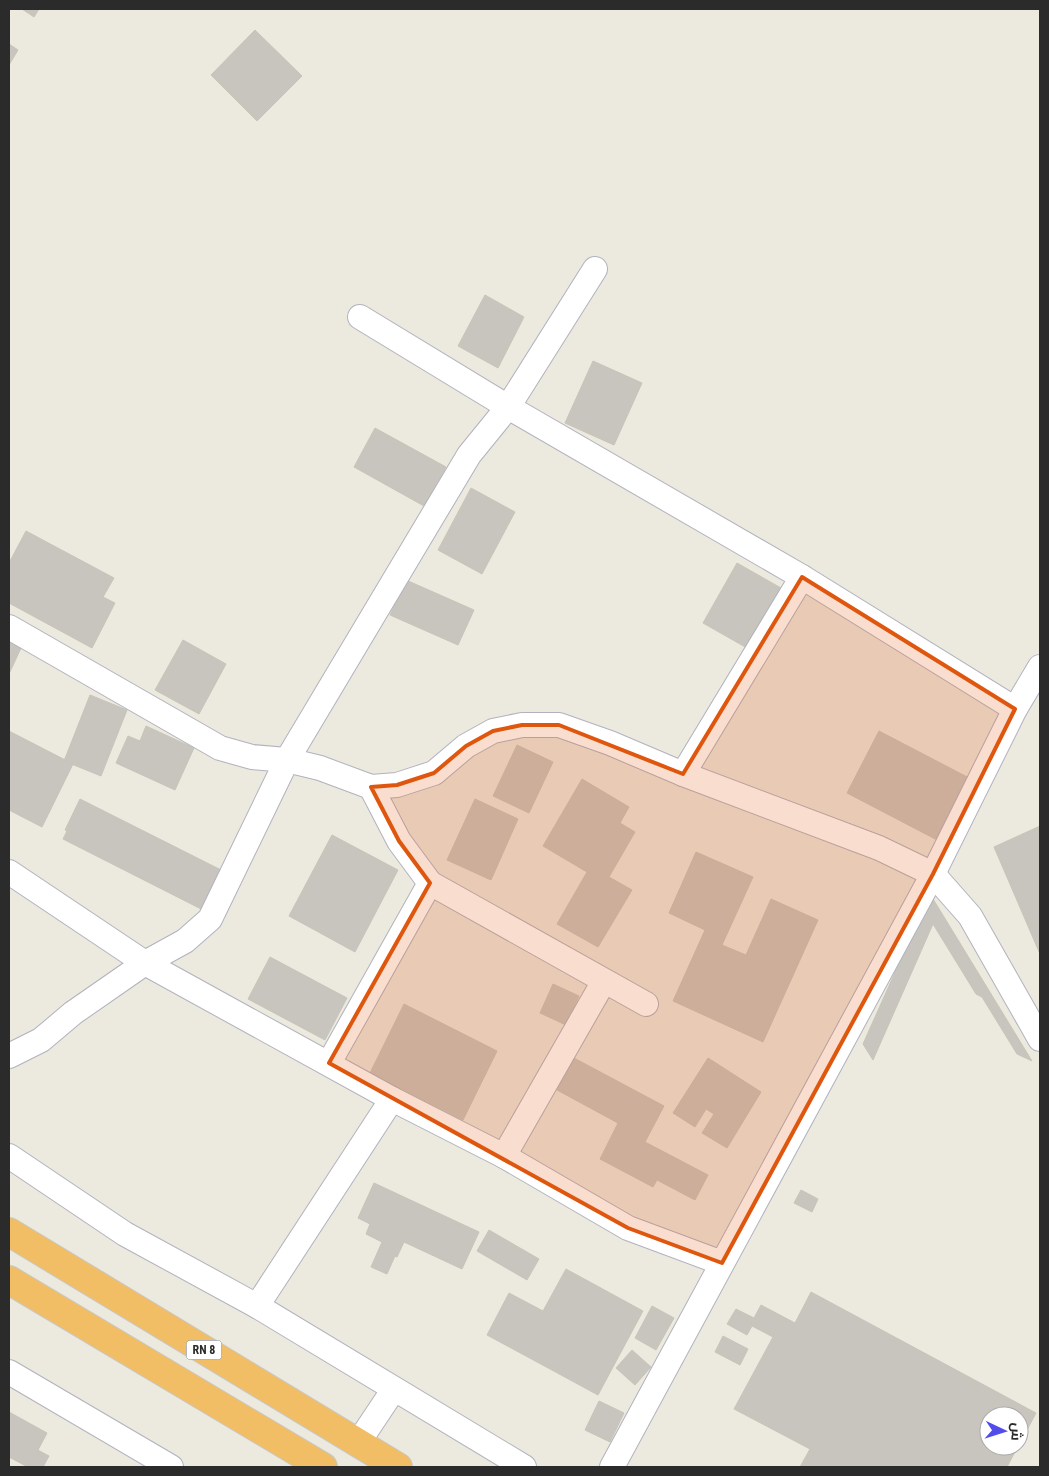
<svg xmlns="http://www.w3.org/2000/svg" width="1049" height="1476" font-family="'Roboto Condensed',Cairo,sans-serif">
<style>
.building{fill:#c8c5be;stroke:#c7c5b8}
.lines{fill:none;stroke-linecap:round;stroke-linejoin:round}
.minor-casing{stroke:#b2b2be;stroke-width:26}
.highway-casing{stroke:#c8c8c8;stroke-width:30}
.minor{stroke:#fff;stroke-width:24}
.highway{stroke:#f1be65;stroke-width:28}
.marked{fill:#df570e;fill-opacity:0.2;stroke:#df570e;stroke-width:4;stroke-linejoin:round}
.labels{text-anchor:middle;stroke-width:4;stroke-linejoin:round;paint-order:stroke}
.shield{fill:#fff;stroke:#6b6b6b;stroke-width:1}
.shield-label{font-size:12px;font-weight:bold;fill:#2b2b2b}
</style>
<rect width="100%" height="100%" fill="#ece9df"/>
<g class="building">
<polygon points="22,9 39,9 34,17"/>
<polygon points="255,30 302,76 257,121 211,75"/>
<polygon points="9,44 18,50 9,65"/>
<polygon points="485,295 524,317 498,368 458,346"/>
<polygon points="593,361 642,383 614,445 565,423"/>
<polygon points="375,428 446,467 424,506 354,467"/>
<polygon points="471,488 515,512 482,574 438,550"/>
<polygon points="26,531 114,578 103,597 115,603 92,648 9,603 9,563"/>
<polygon points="737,563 781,588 747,648 703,623"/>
<polygon points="406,580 474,610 458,645 390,615"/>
<polygon points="183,640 226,664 199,714 155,690"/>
<polygon points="9,642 21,648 9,674"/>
<polygon points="90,695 127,710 101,776 64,761"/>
<polygon points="146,726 194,748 175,790 116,763 128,736 140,741"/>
<polygon points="9,731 73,764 42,827 9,810"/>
<polygon points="879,731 973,780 941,842 847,793"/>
<polygon points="517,745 553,762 529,813 493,796"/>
<polygon points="582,779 629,807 620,823 635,832 609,877 632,890 598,947 557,924 587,872 543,846"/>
<polygon points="80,799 231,875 211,914 63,839 67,831 65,830"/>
<polygon points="475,799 518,819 491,880 447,860"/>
<polygon points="1040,826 1040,954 994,847"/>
<polygon points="332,835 398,870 355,952 289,916"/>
<polygon points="696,852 753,877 722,945 746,955 771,899 818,920 763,1042 673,1001 705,930 669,913"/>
<polygon points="930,894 1032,1061 1017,1054 982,997 976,994 933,924 873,1060 863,1044"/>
<polygon points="270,957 347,998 325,1040 248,999"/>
<polygon points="553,984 579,996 566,1025 540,1013"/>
<polygon points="404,1004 497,1051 463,1120 370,1073"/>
<polygon points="574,1058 664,1106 645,1142 708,1175 695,1200 657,1180 653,1187 600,1159 618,1123 557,1090"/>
<polygon points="708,1058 761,1092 727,1148 702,1133 714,1114 706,1109 695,1127 673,1113"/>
<polygon points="374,1183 479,1232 462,1269 404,1242 397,1257 395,1256 387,1274 371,1267 382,1242 366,1234 370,1224 358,1218"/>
<polygon points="801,1190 818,1199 812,1212 794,1203"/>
<polygon points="489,1230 539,1259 527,1280 477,1251"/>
<polygon points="566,1269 643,1311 598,1395 487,1335 509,1293 543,1311"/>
<polygon points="811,1292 1036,1413 1019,1445 1019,1416 989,1416 989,1446 1018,1446 1007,1467 800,1467 810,1449 734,1409 773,1337 752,1326 747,1335 727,1324 736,1309 754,1318 761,1305 795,1323"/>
<polygon points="652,1306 674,1318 656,1350 635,1338"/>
<polygon points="723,1336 748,1349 740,1365 715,1352"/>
<polygon points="632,1350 651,1367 635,1385 616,1368"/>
<polygon points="599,1401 624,1413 610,1442 585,1430"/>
<polygon points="9,1412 47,1433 38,1450 49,1456 43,1467 28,1467 9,1457"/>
</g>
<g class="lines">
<g class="minor-casing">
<g id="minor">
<polyline points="360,317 508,407 802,577 1015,709"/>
<polyline points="9,627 220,748 252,757 287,760 320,768 371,787 397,785 434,773 466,746 493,731 522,725 559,725 610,743 683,774 879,848 933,874 970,916 1040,1039"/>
<polyline points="683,774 802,577"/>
<polyline points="371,787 399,841 430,883 646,1004"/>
<polyline points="9,872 145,963 392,1099 504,1156 628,1228 722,1263"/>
<polyline points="9,1056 41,1040 73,1013 145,963 185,941 210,919 287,760 469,455 508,407 595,269"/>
<polyline points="329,1063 430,883"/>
<polyline points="9,1156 125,1234 257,1306 524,1467"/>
<polyline points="504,1156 604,981"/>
<polyline points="257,1306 392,1099"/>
<polyline points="9,1372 171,1467"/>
<polyline points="358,1443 394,1389"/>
<polyline points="612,1467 933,874 1015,709 1040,667"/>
</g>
</g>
<g class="highway-casing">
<g id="highway">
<polyline points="9,1232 398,1467"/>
<polyline points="9,1280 323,1467"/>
</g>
</g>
<use href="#minor" class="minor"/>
<use href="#highway" class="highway"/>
</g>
<path class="marked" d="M 802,577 L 1015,709 L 933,874 L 722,1263 L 628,1228 L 329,1063 L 430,883 L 399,841 L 371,787 L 397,785 L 434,773 L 466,746 L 493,731 L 522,725 L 559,725 L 683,774 Z"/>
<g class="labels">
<rect class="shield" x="186.5" y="1340.5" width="35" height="19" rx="4"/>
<g class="shield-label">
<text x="204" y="1354">RN 8</text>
</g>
</g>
<rect width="1049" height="1476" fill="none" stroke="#2b2b2b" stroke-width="20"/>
<g transform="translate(1004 1431) rotate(94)"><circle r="24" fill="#ffffff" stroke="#aaaaaa"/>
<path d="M0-4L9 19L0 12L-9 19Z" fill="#504deb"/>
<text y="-8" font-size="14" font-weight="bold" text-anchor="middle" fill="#2b2b2b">ش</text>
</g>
</svg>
